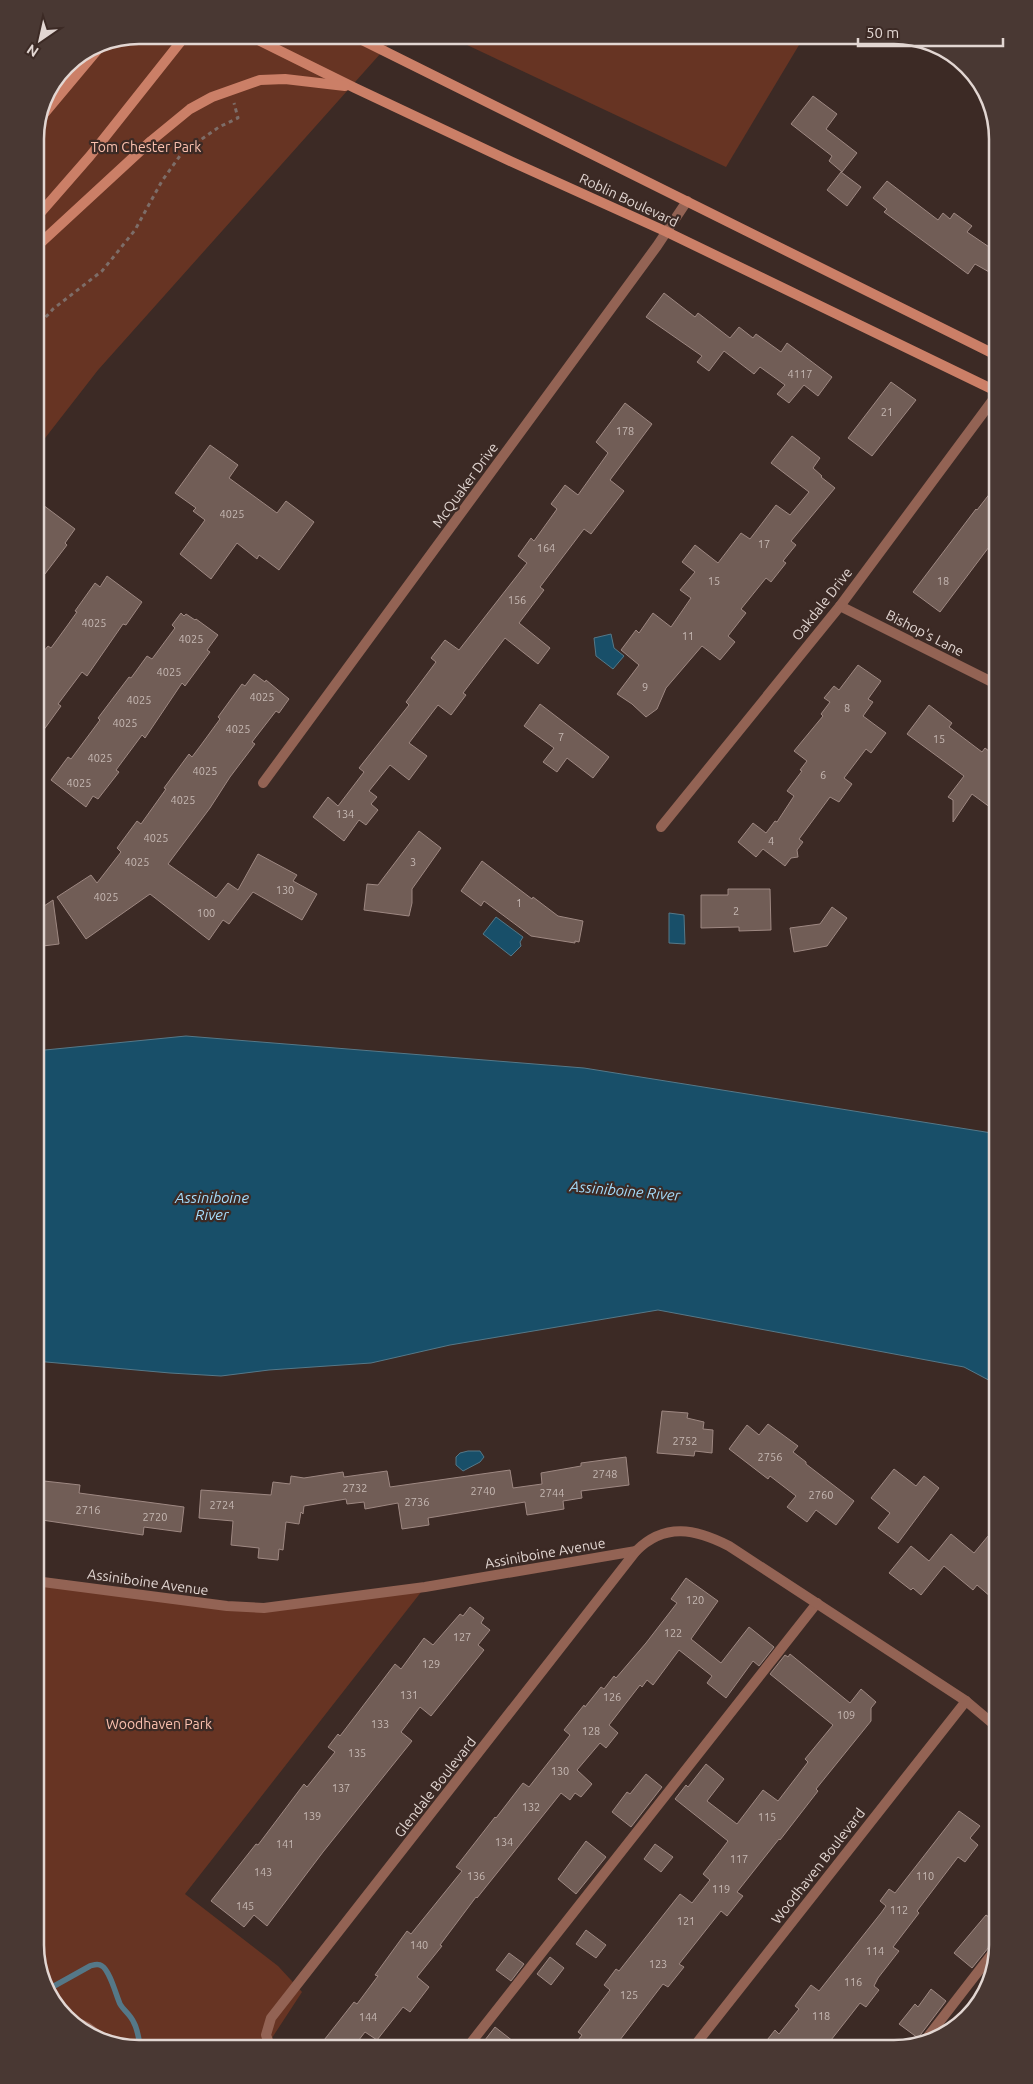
<svg xmlns="http://www.w3.org/2000/svg" width="1033" height="2084" font-family="Ubuntu,sans-serif">
<style>
.green{fill:#673423}
.water{fill:#184f69;stroke:#557888}
.lines{fill:none;stroke-linecap:round;stroke-linejoin:round}
.stream{stroke:#557888;stroke-width:5.5}
.building{fill:#715d56;stroke:#9e8882}
.path{stroke:#7d6d68;stroke-width:3;stroke-dasharray:4 4;stroke-linecap:butt}
.service{stroke:#936354;stroke-width:10}
.minor{stroke:#936354;stroke-width:10}
.secondary{stroke:#cb7f67;stroke-width:10}
.labels{text-anchor:middle;stroke-width:4.5;stroke-linejoin:round;paint-order:stroke}
.number-label{font-size:11px;fill:#c6b8b3}
.park-label{font-size:14px;fill:#fbc1af;stroke:#3c2a25}
.street-label{font-size:14px;fill:#e2d6d2;stroke:#3c2a25}
.water-label{font-size:15px;font-style:italic;fill:#a5ddfc;stroke:#3c2a25}
.rim{fill:none;stroke:#e2d6d2;stroke-width:2.5}
</style>
<rect width="100%" height="100%" fill="#3c2a25"/>
<g class="green">
<polygon points="138,35 397,35 98,370 35,451 35,132 43,99 65,65 99,43"/>
<polygon points="446,35 805,35 726,167"/>
<polygon points="35,1581 249,1608 425,1587 185,1894 278,1966 302,1992 268,2044 271,2049 132,2049 76,2028 43,1985 35,1946"/>
</g>
<g class="water">
<polygon points="611,634 614,648 624,656 613,669 596,656 594,638"/>
<polygon points="669,913 684,915 685,944 669,943"/>
<polygon points="496,917 523,937 520,942 521,946 511,956 483,934"/>
<polygon points="186,1036 584,1068 998,1134 998,1385 964,1367 658,1310 450,1345 371,1363 269,1370 221,1376 170,1373 35,1361 35,1051"/>
<polygon points="468,1451 480,1451 484,1457 480,1462 463,1471 456,1465 456,1457 460,1453"/>
</g>
<g class="lines">
<path class="stream" d="M 47,1990 L 90,1966 C 94,1965 98,1963 102,1966 C 110,1971 116,1995 120,2004 C 124,2011 131,2015 134,2023 C 137,2028 140,2043 140,2049"/>
</g>
<g class="building">
<polygon points="813,96 837,114 826,129 857,153 842,172 829,161 832,156 791,124"/>
<polygon points="841,172 861,187 847,206 827,190"/>
<polygon points="887,181 938,220 943,213 950,219 954,213 972,226 967,232 998,253 998,277 975,264 968,274 884,212 887,209 873,198"/>
<polygon points="664,293 695,317 698,313 730,338 739,327 753,338 756,334 781,352 787,343 832,377 818,396 804,385 789,403 777,394 785,385 760,367 754,374 724,351 709,371 697,362 702,356 646,317"/>
<polygon points="891,382 916,400 872,456 848,438"/>
<polygon points="625,403 652,424 610,480 624,491 591,534 584,529 540,587 544,590 519,623 550,648 538,664 505,638 463,693 466,695 451,715 438,705 409,743 427,756 409,780 390,765 369,791 377,797 371,804 378,810 366,825 359,820 344,841 313,817 328,797 338,806 364,772 359,768 409,705 406,702 436,662 431,658 445,640 459,650 527,563 518,556 531,538 534,541 557,509 551,504 565,485 578,495 608,453 596,442"/>
<polygon points="792,436 820,458 813,468 822,476 821,477 835,488 791,541 796,545 783,561 786,563 771,582 766,578 741,609 746,613 728,636 735,642 720,660 702,646 666,688 657,709 646,717 632,704 617,694 639,665 621,650 636,630 639,633 653,613 671,627 691,598 680,590 695,572 682,562 695,545 718,563 741,533 750,539 776,505 790,515 809,492 771,463"/>
<polygon points="210,445 238,465 229,478 277,513 286,501 314,522 279,570 259,555 257,559 237,543 211,579 180,554 205,520 193,511 196,508 175,493"/>
<polygon points="998,483 998,535 940,612 913,592 976,509 977,510"/>
<polygon points="35,499 75,529 65,543 67,545 35,587"/>
<polygon points="107,576 142,602 126,625 123,624 87,676 82,672 58,704 61,706 35,742 35,662 48,646 51,648 67,626 77,612 75,611 95,583 100,587"/>
<polygon points="181,613 184,616 186,614 195,620 196,619 218,635 207,650 210,652 185,686 182,683 145,738 142,735 116,770 119,772 98,799 93,796 86,807 51,780 68,757 71,759 100,720 98,718 129,677 131,678 147,656 152,659 175,628 172,625"/>
<polygon points="858,665 881,681 868,699 873,702 863,716 886,733 871,753 866,749 844,778 852,784 839,802 830,797 805,831 799,839 803,842 797,850 798,857 791,858 785,866 763,849 756,857 738,842 753,823 766,833 775,821 777,822 794,796 787,791 802,771 800,770 807,761 794,751 823,716 821,714 830,702 824,698 834,686 839,690"/>
<polygon points="254,674 265,682 266,680 289,699 279,713 276,711 252,742 255,744 230,777 210,808 168,864 216,898 228,883 238,890 258,854 297,875 293,881 317,894 302,920 253,892 229,924 223,920 209,940 150,894 86,939 57,897 91,875 97,883 121,852 117,848 137,821 141,824 166,789 164,788 189,754 192,757 201,745 220,719 218,717 242,684 245,686"/>
<polygon points="540,704 609,757 593,778 567,758 557,772 543,762 554,748 524,726"/>
<polygon points="929,705 952,723 949,727 982,752 985,748 998,758 998,813 972,794 953,822 953,800 948,797 964,776 907,734"/>
<polygon points="419,831 441,848 412,889 412,903 409,916 364,910 367,884 378,885"/>
<polygon points="482,861 532,899 533,897 558,916 583,921 579,942 575,941 575,943 531,936 484,901 481,906 461,891"/>
<polygon points="728,889 770,889 771,930 739,931 739,927 701,928 701,895 728,895"/>
<polygon points="53,900 59,944 43,946 43,941 35,942 35,912"/>
<polygon points="832,907 847,918 827,946 794,952 790,928 820,924"/>
<polygon points="662,1411 688,1413 687,1418 704,1422 703,1429 713,1430 712,1453 695,1451 694,1456 657,1453"/>
<polygon points="768,1424 798,1446 793,1452 806,1462 806,1464 854,1501 836,1525 816,1510 807,1522 787,1507 796,1496 770,1476 768,1479 729,1449 747,1425 759,1435"/>
<polygon points="626,1457 629,1485 581,1491 582,1498 563,1501 564,1509 527,1515 525,1502 428,1518 429,1525 402,1529 398,1503 365,1509 364,1502 347,1504 346,1499 304,1506 303,1514 301,1512 299,1524 286,1522 283,1550 279,1549 278,1560 258,1558 259,1548 231,1545 233,1521 199,1518 201,1490 271,1495 273,1482 290,1484 291,1476 304,1478 343,1472 344,1477 387,1471 390,1487 510,1470 513,1488 542,1484 541,1473 581,1466 581,1463"/>
<polygon points="894,1469 916,1486 924,1476 939,1488 898,1543 878,1528 890,1513 871,1498"/>
<polygon points="35,1480 80,1485 79,1493 184,1507 181,1532 144,1527 143,1535 35,1519"/>
<polygon points="998,1524 998,1603 977,1585 973,1590 944,1566 921,1595 913,1588 911,1590 889,1573 911,1546 929,1561 951,1534 974,1553"/>
<polygon points="686,1578 718,1601 691,1639 721,1663 749,1627 774,1647 759,1666 753,1661 726,1698 707,1683 712,1676 679,1650 653,1685 647,1680 642,1687 640,1685 609,1725 618,1733 606,1748 600,1743 577,1770 592,1784 581,1797 575,1793 570,1800 561,1793 477,1898 476,1897 440,1945 442,1946 417,1977 429,1987 410,2012 403,2007 377,2040 365,2032 352,2049 317,2049 354,2002 357,2004 378,1976 375,1975 407,1931 411,1934 462,1871 456,1867 495,1817 496,1818 523,1783 529,1787 570,1735 564,1730 584,1705 585,1707 601,1687 604,1689 614,1676 616,1678 646,1643 677,1603 671,1599"/>
<polygon points="470,1607 484,1618 481,1623 490,1630 478,1645 484,1650 431,1716 420,1707 401,1732 412,1741 323,1852 267,1926 254,1915 244,1927 211,1901 256,1844 258,1845 304,1784 307,1787 335,1752 328,1747 338,1734 340,1736 395,1664 401,1669 424,1638 433,1645 460,1614 463,1616"/>
<polygon points="790,1654 850,1703 861,1689 876,1702 871,1708 871,1721 816,1789 818,1791 780,1840 779,1839 737,1892 743,1896 727,1916 721,1911 717,1916 679,1964 684,1967 668,1987 663,1984 613,2049 571,2049 582,2035 578,2032 610,1990 604,1985 616,1969 619,1971 680,1894 692,1903 710,1880 703,1874 728,1841 675,1799 686,1785 688,1787 706,1764 724,1779 707,1801 737,1824 763,1790 778,1801 808,1762 805,1759 833,1725 770,1674 785,1655 788,1657"/>
<polygon points="646,1774 662,1787 631,1827 612,1812 627,1792 630,1794"/>
<polygon points="959,1811 980,1826 970,1838 978,1845 965,1862 958,1857 917,1911 919,1913 893,1947 899,1951 878,1978 874,1986 879,1990 866,2007 860,2003 824,2049 760,2049 775,2030 779,2034 799,2009 795,2006 811,1985 819,1991 881,1913 886,1906 880,1901 889,1889 895,1893"/>
<polygon points="586,1841 606,1857 576,1894 558,1879"/>
<polygon points="655,1844 673,1857 661,1872 644,1859"/>
<polygon points="986,1915 998,1923 998,1939 993,1942 972,1968 954,1953"/>
<polygon points="586,1930 606,1945 596,1958 576,1944"/>
<polygon points="509,1953 524,1964 511,1981 496,1970"/>
<polygon points="550,1957 564,1968 551,1985 537,1974"/>
<polygon points="931,1989 946,2001 918,2038 899,2024 915,2004 918,2007"/>
<polygon points="495,2027 523,2049 478,2049"/>
</g>
<g class="lines">
<polyline class="path" points="35,329 53,309 102,271 111,260 135,230 162,181 182,153 219,127 238,118 234,103"/>
<g class="service">
<polyline points="69,2019 87,2027 99,2036"/>
<polyline points="923,2043 998,1946"/>
<polyline points="262,2049 268,2044"/>
<polyline points="466,2049 817,1603"/>
</g>
<g class="minor">
<polyline points="840,606 998,685"/>
<polyline points="263,783 657,246 687,201"/>
<polyline points="661,827 840,606 998,393"/>
<polyline points="35,1581 227,1606 264,1608 425,1587 636,1551"/>
<path d="M 271,2049 L 266,2035 L 271,2018 L 636,1551 C 665,1522 696,1529 729,1546 L 966,1701 L 998,1728"/>
<polyline points="692,2049 966,1701"/>
</g>
<g class="secondary">
<polyline points="248,35 355,88 510,161 667,232 998,392"/>
<polyline points="352,35 998,356"/>
<polyline points="37,122 104,42"/>
<polyline points="35,219 90,156 186,35"/>
<polyline points="35,248 151,141 190,109 212,97 260,80 285,79 345,86"/>
</g>
</g>
<g class="labels">
<g class="number-label">
<text x="800" y="378">4117</text>
<text x="887" y="416">21</text>
<text x="625" y="435">178</text>
<text x="232" y="518">4025</text>
<text x="764" y="548">17</text>
<text x="546" y="552">164</text>
<text x="714" y="585">15</text>
<text x="943" y="585">18</text>
<text x="517" y="604">156</text>
<text x="94" y="627">4025</text>
<text x="688" y="640">11</text>
<text x="191" y="643">4025</text>
<text x="169" y="676">4025</text>
<text x="645" y="691">9</text>
<text x="262" y="701">4025</text>
<text x="139" y="704">4025</text>
<text x="847" y="712">8</text>
<text x="125" y="727">4025</text>
<text x="238" y="733">4025</text>
<text x="561" y="741">7</text>
<text x="939" y="743">15</text>
<text x="100" y="762">4025</text>
<text x="205" y="775">4025</text>
<text x="823" y="779">6</text>
<text x="79" y="787">4025</text>
<text x="183" y="804">4025</text>
<text x="345" y="818">134</text>
<text x="156" y="842">4025</text>
<text x="771" y="845">4</text>
<text x="137" y="866">4025</text>
<text x="413" y="866">3</text>
<text x="285" y="894">130</text>
<text x="106" y="901">4025</text>
<text x="519" y="907">1</text>
<text x="736" y="915">2</text>
<text x="206" y="917">100</text>
<text x="685" y="1445">2752</text>
<text x="770" y="1461">2756</text>
<text x="605" y="1478">2748</text>
<text x="355" y="1492">2732</text>
<text x="483" y="1495">2740</text>
<text x="552" y="1497">2744</text>
<text x="821" y="1499">2760</text>
<text x="417" y="1506">2736</text>
<text x="222" y="1509">2724</text>
<text x="88" y="1514">2716</text>
<text x="155" y="1521">2720</text>
<text x="695" y="1604">120</text>
<text x="673" y="1637">122</text>
<text x="462" y="1641">127</text>
<text x="431" y="1668">129</text>
<text x="409" y="1699">131</text>
<text x="612" y="1701">126</text>
<text x="846" y="1719">109</text>
<text x="380" y="1728">133</text>
<text x="591" y="1735">128</text>
<text x="357" y="1757">135</text>
<text x="560" y="1775">130</text>
<text x="341" y="1792">137</text>
<text x="531" y="1811">132</text>
<text x="312" y="1820">139</text>
<text x="767" y="1821">115</text>
<text x="504" y="1846">134</text>
<text x="285" y="1848">141</text>
<text x="739" y="1863">117</text>
<text x="263" y="1876">143</text>
<text x="476" y="1880">136</text>
<text x="925" y="1880">110</text>
<text x="721" y="1893">119</text>
<text x="245" y="1910">145</text>
<text x="899" y="1914">112</text>
<text x="686" y="1925">121</text>
<text x="419" y="1949">140</text>
<text x="875" y="1955">114</text>
<text x="658" y="1968">123</text>
<text x="853" y="1986">116</text>
<text x="629" y="1999">125</text>
<text x="821" y="2020">118</text>
<text x="368" y="2021">144</text>
</g>
<g class="park-label">
<text x="146" y="152">Tom Chester Park</text>
<text x="159" y="1729">Woodhaven Park</text>
</g>
<g class="street-label">
<text transform="translate(629 200) rotate(25)" y="5">Roblin Boulevard</text>
<text transform="translate(465 485) rotate(-54)" y="5">McQuaker Drive</text>
<text transform="translate(822 604) rotate(-52)" y="5">Oakdale Drive</text>
<text transform="translate(925 633) rotate(27)" y="5">Bishop's Lane</text>
<text transform="translate(545 1553) rotate(-10)" y="5">Assiniboine Avenue</text>
<text transform="translate(148 1582) rotate(8)" y="5">Assiniboine Avenue</text>
<text transform="translate(435 1787) rotate(-52)" y="5">Glendale Boulevard</text>
<text transform="translate(818 1866) rotate(-52)" y="5">Woodhaven Boulevard</text>
</g>
<g class="water-label">
<text transform="translate(625 1191) rotate(5)" y="5">Assiniboine River</text>
<text x="212" y="1203">Assiniboine<tspan x="212" dy="17">River</tspan></text>
</g>
</g>
<path d="M0 0H1033V2084H0ZM139 44H894A95 95 0 0 1 989 139V1945A95 95 0 0 1 894 2040H139A95 95 0 0 1 44 1945V139A95 95 0 0 1 139 44Z" fill="#493833" fill-rule="evenodd"/>
<path class="rim" d="M139 44H894A95 95 0 0 1 989 139V1945A95 95 0 0 1 894 2040H139A95 95 0 0 1 44 1945V139A95 95 0 0 1 139 44Z"/>
<g transform="translate(40 40) rotate(214)" stroke="#3c2a25" stroke-width="4" paint-order="stroke">
<path d="M0-4L9 19L0 12L-9 19Z" fill="#e2d6d2"/>
<text y="-8" font-size="14" font-weight="bold" text-anchor="middle" fill="#e2d6d2">N</text>
</g>
<path d="M858 38v8h145v-8" fill="none" stroke="#e2d6d2" stroke-width="2.5"/>
<text x="866" y="38" font-size="15" fill="#e2d6d2" stroke="#3c2a25" stroke-width="4" paint-order="stroke">50 m</text>
</svg>
